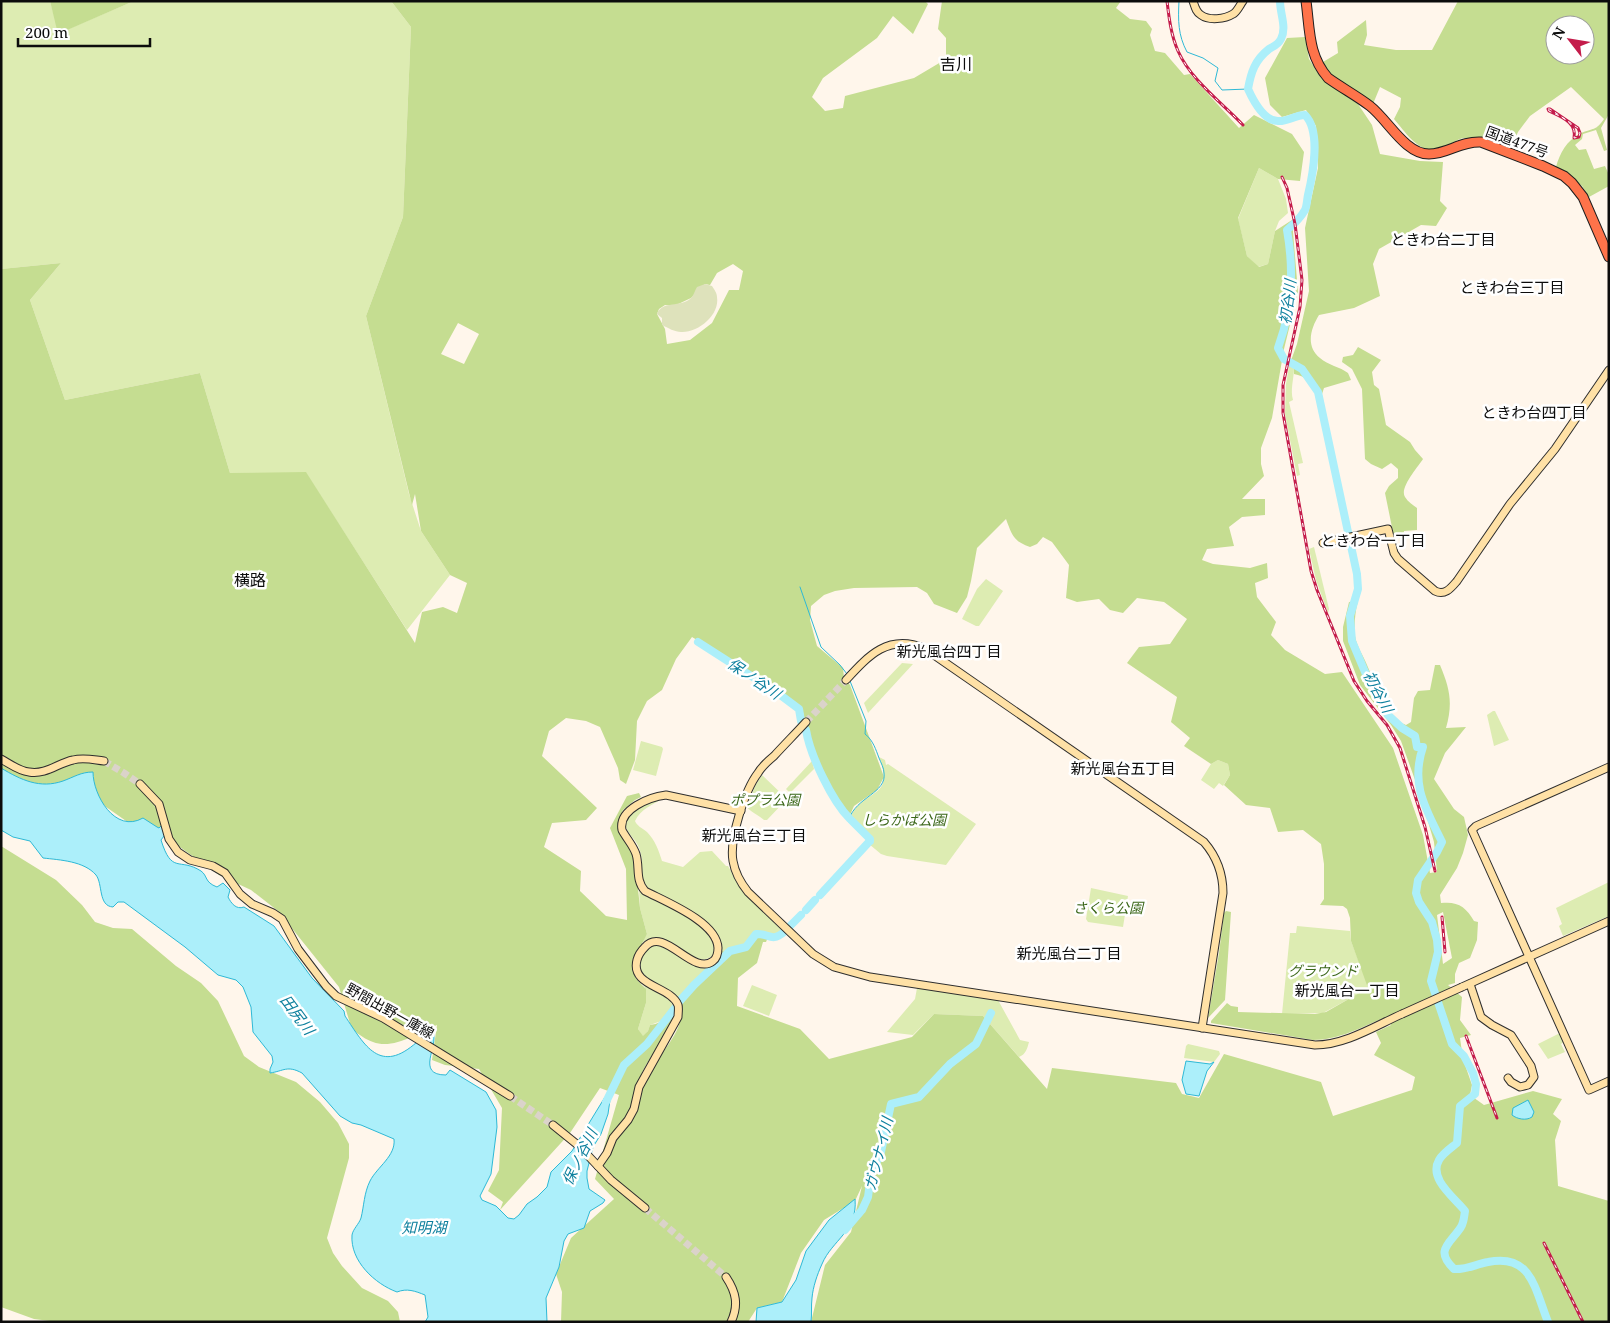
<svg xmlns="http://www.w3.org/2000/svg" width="1610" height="1323" font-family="'Noto Serif','Noto Sans JP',serif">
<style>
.green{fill:#ddecb2}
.forest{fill:#c5dd91;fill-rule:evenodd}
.cemetery{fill:#dee2bb}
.water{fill:#aceffa;stroke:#2eb9d6}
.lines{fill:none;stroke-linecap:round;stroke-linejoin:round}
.stream{stroke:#2eb9d6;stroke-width:1}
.river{stroke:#aceffa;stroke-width:8}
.secondary-tunnel{stroke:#dbd3ca;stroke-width:7;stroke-dasharray:7 3.5;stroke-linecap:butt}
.secondary-casing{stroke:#2e2e2e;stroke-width:9}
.highway-casing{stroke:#1d1d1d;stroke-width:11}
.secondary{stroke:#ffe1a6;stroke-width:7}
.highway{stroke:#fe734a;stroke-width:9}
.rail-casing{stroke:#c41c4b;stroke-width:3}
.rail{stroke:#fff;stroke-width:1;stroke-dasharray:4;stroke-linecap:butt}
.secondary-bridge-casing{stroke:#2e2e2e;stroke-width:9;stroke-linecap:butt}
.secondary-bridge{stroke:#ffe1a6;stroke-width:7}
.labels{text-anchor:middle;stroke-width:5;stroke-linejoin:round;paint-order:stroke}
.street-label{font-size:14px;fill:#0c0c0c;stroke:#fff}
.park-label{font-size:14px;font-style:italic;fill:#3b6719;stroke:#fff}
.neighbourhood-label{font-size:15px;fill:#0c0c0c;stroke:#fff}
.water-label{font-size:15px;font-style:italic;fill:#0e809e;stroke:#fff}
.quarter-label{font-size:16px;fill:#0c0c0c;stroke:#fff}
</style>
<rect width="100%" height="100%" fill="#fff6eb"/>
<g class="green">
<polygon points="1,1 50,1 59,33 134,1 391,1 411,27 403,217 366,316 409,494 421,531 450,575 407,630 306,473 230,473 200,373 65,400 30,300 61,263 1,269"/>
<polygon points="1259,168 1278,179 1286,199 1288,213 1279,221 1275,231 1268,264 1258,267 1247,256 1238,219"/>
<path d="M 1289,366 L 1294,368 C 1294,379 1290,389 1293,400 L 1289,402 L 1303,463 L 1298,464 L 1300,475 L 1297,476 L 1285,414 L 1286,384 Z"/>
<polygon points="1314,547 1329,609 1328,613 1316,580 1309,549"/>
<polygon points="986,579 1003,591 979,626 976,626 962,619 977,589"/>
<polygon points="902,663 913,664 868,713 864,703"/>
<polygon points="1493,711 1495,711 1509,740 1494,746 1487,715"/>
<polygon points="641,741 662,747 663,749 656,776 633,770"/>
<path d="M 879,757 L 885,760 L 886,765 L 888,764 L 976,824 L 946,865 L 887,856 L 881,854 L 869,844 L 871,838 L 850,818 C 863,787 896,801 879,757 Z"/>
<polygon points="1218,760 1228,764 1230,775 1223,786 1219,783 1214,789 1201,780 1211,764"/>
<polygon points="812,761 814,769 790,793 786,789"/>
<path d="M 762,775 L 786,798 L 785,801 L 767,820 L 764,820 C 760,816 748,810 747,807 L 755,786 Z"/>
<path d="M 662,799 C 652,805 641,809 635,821 C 637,826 642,828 647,832 C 655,840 659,851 662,861 L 683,867 L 700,852 L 712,851 L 726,866 L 728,866 L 744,893 L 782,930 C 771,940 771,933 760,932 C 748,944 739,956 722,951 L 721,941 L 718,936 L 646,887 L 643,884 L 640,869 L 642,869 C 642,862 642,855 639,848 C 636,839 627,834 625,824 C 630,808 648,803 662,799 Z"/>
<polygon points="1609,882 1609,916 1563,936 1559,926 1562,924 1556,908"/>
<polygon points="1091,888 1128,896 1123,927 1088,922 1086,919"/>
<path d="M 639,889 L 695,921 L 705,930 L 715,946 L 713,955 C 691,975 669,923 642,943 L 647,934 L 640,908 Z"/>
<polygon points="1297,926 1350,931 1351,941 1369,988 1323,1013 1282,1014 1290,933 1296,933"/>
<path d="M 653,945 C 674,947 688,969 709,966 L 689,988 L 685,997 L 680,1002 C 671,988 653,985 642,973 C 637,960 644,952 653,945 Z"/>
<polygon points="634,971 643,984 670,1000 675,1009 664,1020 650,1025 648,1031 643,1037 638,1029 646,1003 645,987 639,980"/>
<polygon points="752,985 777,995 769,1016 743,1006"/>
<path d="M 917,988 L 998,1000 L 1020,1040 L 1029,1042 C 1027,1049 1026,1054 1019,1057 L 983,1016 L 934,1014 L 913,1035 L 887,1032 L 915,999 Z"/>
<polygon points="1560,1033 1564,1042 1561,1044 1565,1052 1548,1059 1538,1044"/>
<polygon points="1188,1044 1219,1051 1220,1054 1214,1062 1184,1058 1186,1046"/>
</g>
<g class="forest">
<polygon points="50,1 134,1 58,34"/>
<path d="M 391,1 L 925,1 L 928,4 L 913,34 L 893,16 L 877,38 L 823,78 L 812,97 L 825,111 L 843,108 L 845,96 L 914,78 L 946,59 L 946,38 L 938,29 L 942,1 L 1121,1 L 1116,8 L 1130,19 L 1146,21 L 1152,29 L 1150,35 L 1155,51 L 1165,53 L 1184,75 L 1190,74 L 1239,128 L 1254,115 L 1292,134 L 1304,152 L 1300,181 L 1278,179 L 1259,168 L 1238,218 L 1247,256 L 1259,267 L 1268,264 L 1275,231 L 1292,220 L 1298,292 L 1284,349 L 1272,418 L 1261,448 L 1261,464 L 1264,476 L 1242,499 L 1265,499 L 1265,515 L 1242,517 L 1229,527 L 1234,546 L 1207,549 L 1202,560 L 1213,564 L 1250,568 L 1267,563 L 1268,578 L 1255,583 L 1257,597 L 1276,622 L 1271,635 L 1285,650 L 1325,674 L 1342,672 L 1393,748 L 1423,835 L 1430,873 L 1437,872 L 1434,842 L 1419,791 L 1401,741 L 1391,725 L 1360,685 L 1343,641 L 1343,627 L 1349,602 L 1358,601 C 1355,612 1354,625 1355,636 C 1357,647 1363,655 1367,665 C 1377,687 1382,715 1406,725 L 1411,722 L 1414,698 L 1418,691 L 1430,690 L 1435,665 L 1440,665 C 1450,689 1453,703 1446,728 L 1466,727 L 1445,753 L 1434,779 L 1454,809 L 1464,817 L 1468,835 L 1463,853 L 1457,868 L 1440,895 L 1441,903 C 1458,901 1466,907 1474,921 L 1478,922 L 1477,940 L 1470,958 L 1459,963 L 1455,974 L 1455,983 L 1448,985 L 1462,997 L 1460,1020 L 1471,1035 L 1460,1038 L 1463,1059 L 1472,1085 L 1470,1095 L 1484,1105 L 1533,1091 L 1562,1099 L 1553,1114 L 1561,1121 L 1555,1140 L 1558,1186 L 1609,1201 L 1609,1322 L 811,1322 L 825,1265 L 851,1232 L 862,1186 L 855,1201 L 824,1220 L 801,1253 L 782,1302 L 757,1308 L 748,1322 L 561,1322 L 562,1292 L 556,1274 L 571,1238 L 614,1199 L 595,1179 L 619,1095 L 600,1088 L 570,1133 L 500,1210 L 503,1202 L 488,1191 L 499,1170 L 502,1108 L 479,1069 L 445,1065 L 432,1060 L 437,1025 C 418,1033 393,1050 373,1042 C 366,1040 359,1034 352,1030 L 339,987 L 278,911 L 251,890 L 219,875 L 177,845 L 167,832 L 129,823 L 79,788 L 30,784 L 1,772 L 1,269 L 61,263 L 30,300 L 65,400 L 200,373 L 230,473 L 306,472 L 415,643 L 422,612 L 443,607 L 457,613 L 467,583 L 450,575 L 421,531 L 415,494 L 412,505 L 366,316 L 403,217 L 411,27 ZM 733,264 L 743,271 L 739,290 L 729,290 L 712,323 L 690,340 L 667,344 L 665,329 L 657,314 L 659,309 L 665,305 L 674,306 L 691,298 L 705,284 L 710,285 L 717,273 ZM 458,323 L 479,334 L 464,364 L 441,354 ZM 1006,519 C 1012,535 1013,541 1030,547 L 1037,544 L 1043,537 L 1052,542 L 1069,565 L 1066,598 L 1077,602 L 1099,599 L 1110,610 L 1123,613 L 1137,598 L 1164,602 L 1187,619 L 1170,644 L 1139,647 L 1127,663 L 1177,697 L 1171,722 L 1190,738 L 1184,746 L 1211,764 L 1218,760 L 1228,764 L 1230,775 L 1224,785 L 1246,805 L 1270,808 L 1278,832 L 1303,830 L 1321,844 L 1324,864 L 1324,899 L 1320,905 L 1343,906 L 1347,909 L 1350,918 L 1351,941 L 1368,988 L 1326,1012 L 1315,1014 L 1238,1012 L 1238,1007 L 1231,1006 L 1227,1003 L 1211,1021 L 1211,1023 L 1313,1040 C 1339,1040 1362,1027 1386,1017 L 1391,1025 L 1376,1032 L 1381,1043 L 1374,1055 L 1415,1077 L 1412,1090 L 1333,1116 L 1321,1082 L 1224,1054 L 1199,1098 L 1182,1094 L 1176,1083 L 1052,1068 L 1047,1089 L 983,1016 L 934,1014 L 912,1037 L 829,1059 L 800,1029 L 737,1006 L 738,978 L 757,963 L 763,942 L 766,942 L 768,937 L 757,934 C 745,945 739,955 722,951 C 719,963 700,975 691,985 C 686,991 686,997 680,1002 C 688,1029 660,1052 648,1074 C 643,1082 641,1094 638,1103 C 639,1096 638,1087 640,1079 C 647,1054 673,1037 675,1009 C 668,1017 661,1024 650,1025 L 648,1031 L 643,1036 L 638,1029 L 646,1003 L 646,989 C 642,984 635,980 634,973 C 631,959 642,945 647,934 L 640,908 L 636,870 L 631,851 L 620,830 L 620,818 L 623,810 L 635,800 L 641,797 L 639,793 L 627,796 L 610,828 L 626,869 L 627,920 L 606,916 L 580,891 L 581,871 L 544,847 L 552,823 L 586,820 L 597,808 L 542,756 L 549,731 L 566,718 L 586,721 L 600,727 L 618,768 L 620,780 L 626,784 L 635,760 L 637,721 L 647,701 L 662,690 L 676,659 L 692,637 L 781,691 L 802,708 L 811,745 L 837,804 L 849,817 L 854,806 L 877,790 L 884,777 L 850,685 L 844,678 L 843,668 L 817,646 L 810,620 L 811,606 L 824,595 L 835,591 L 854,588 L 917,587 L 927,593 L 934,604 L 957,613 L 967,597 L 971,581 L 977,548 ZM 1443,912 L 1452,958 L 1443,964 L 1437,915 Z"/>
<path d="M 1458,1 L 1609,1 L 1609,114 L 1601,128 L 1607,150 L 1604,151 L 1596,130 L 1583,134 L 1582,139 L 1575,145 L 1579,150 L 1586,149 L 1594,169 L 1605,166 L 1609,175 L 1609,186 L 1589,197 L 1582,186 L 1556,167 C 1560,153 1566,141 1581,133 C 1593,128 1596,131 1604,119 L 1571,87 L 1530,116 L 1518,132 L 1510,149 C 1495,144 1480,137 1464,138 C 1457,139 1450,145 1443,148 C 1421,157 1407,134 1394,119 L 1400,107 L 1401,98 L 1380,87 L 1373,104 C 1357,93 1330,81 1323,62 L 1338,53 L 1337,42 L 1366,20 L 1367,35 L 1364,45 L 1396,50 L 1432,50 ZM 1555,25 L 1585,25 L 1585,55 L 1555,55 Z"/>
<path d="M 1305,37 L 1309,59 L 1321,78 L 1358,104 L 1372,125 L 1380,154 L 1420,161 L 1443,162 L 1440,201 L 1447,208 L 1436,226 L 1421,225 L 1379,249 L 1373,264 L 1380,296 L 1354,308 L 1319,315 C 1311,328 1305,346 1320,358 C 1328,365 1340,367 1348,373 L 1351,380 L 1324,388 L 1322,394 L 1315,393 C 1312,382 1305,376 1294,374 L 1294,368 L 1289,366 L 1297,344 L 1309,291 L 1305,228 L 1318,168 L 1316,126 L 1306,110 L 1282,117 L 1270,105 L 1265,78 L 1287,38 Z"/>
<path d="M 1358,347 L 1381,360 L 1372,372 L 1374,385 L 1379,389 L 1386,425 L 1410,442 L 1415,450 L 1423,459 C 1418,467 1399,488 1405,497 C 1408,502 1413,505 1417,508 L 1417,530 L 1404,531 L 1403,539 L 1394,537 L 1385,493 L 1389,486 L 1398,478 L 1398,469 L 1391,463 L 1382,469 L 1371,464 L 1365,459 L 1362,389 L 1352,369 L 1342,362 L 1343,357 L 1353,355 Z"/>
<polygon points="1,846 56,880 82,905 95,922 113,928 132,929 176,966 201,983 218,1001 244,1056 259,1067 296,1082 320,1102 338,1123 349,1144 349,1158 327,1238 333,1253 342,1266 362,1288 388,1301 398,1312 400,1322 58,1322 34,1319 1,1307"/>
<polygon points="1226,911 1231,912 1225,1000 1208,1018 1219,953 1224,913"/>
</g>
<path class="cemetery" d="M 705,284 L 712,286 C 714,289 717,293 717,297 C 720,315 698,333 681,332 C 675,332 668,328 662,325 L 662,318 L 657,314 C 662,300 681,308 691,298 C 694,295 695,290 697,287 Z"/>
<g class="water">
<path d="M 1,768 C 21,780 40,789 63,781 C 74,777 81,772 93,772 C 93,795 115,834 143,818 L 157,827 L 159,828 L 162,825 L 167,832 L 161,840 C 172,875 179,857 201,871 C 208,876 204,882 217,887 L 223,883 L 230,890 L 228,897 C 231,903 236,910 244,907 L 274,926 L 312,978 L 344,1011 L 345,1016 C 365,1046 380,1075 417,1042 C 422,1037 426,1032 433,1032 C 439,1046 415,1075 446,1075 L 450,1070 L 486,1092 L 496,1110 L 497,1127 L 491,1174 L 480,1196 L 482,1200 L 496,1206 L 508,1218 L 514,1219 L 519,1215 L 527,1204 L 537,1197 L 547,1187 L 551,1172 L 572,1151 L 605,1097 L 611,1093 L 608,1114 L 601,1134 L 593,1147 L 587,1171 L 587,1178 L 589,1189 L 605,1200 L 603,1203 L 590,1211 L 584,1228 L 568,1234 L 564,1241 L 559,1267 L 546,1298 L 547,1322 L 425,1322 L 428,1317 L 425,1295 C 415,1291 407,1288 397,1292 C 375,1284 350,1261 352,1235 C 353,1229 359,1224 361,1218 C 364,1206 364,1193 370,1181 C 377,1167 396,1156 394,1139 L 361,1125 L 352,1123 L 340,1116 L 302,1073 C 287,1065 284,1071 270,1073 L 270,1069 L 273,1062 L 272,1056 L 253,1032 L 251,1007 L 243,987 L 236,980 L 218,975 L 185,947 L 124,902 L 118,902 L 113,907 C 98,906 103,884 96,875 C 84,861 60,860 43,858 L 30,841 L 13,837 L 1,830 Z"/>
<polygon points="1186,1061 1210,1064 1214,1062 1207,1071 1199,1096 1186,1094 1182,1080"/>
<path d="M 1528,1100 L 1534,1112 L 1532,1117 C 1526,1121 1517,1119 1512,1115 L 1513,1108 Z"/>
<path d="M 855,1199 C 858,1231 832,1240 822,1264 C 817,1275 813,1287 812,1298 C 811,1306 812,1314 811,1322 L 756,1322 L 757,1308 L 782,1302 L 796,1280 L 806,1251 L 829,1220 Z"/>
</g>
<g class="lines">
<g class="stream">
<path d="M 1179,1 C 1178,21 1178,35 1187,52 L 1203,58 L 1218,68 L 1215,81 L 1222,90 L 1248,89"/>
<polyline points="800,587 821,647 840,665 847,674"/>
<path d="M 849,819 C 856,797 887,793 884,773 C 884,768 881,763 879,758 C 876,750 873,740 865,734 L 866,721 L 850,681"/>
</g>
<g class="river">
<path d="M 1280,1 C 1280,14 1287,27 1281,39 C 1278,45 1274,46 1269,49 C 1255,60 1251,72 1248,89 C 1253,100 1264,121 1278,121 C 1287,122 1295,115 1305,115 C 1321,131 1313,174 1308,195 C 1307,199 1307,206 1305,210 C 1301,217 1293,225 1287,230 C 1294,269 1292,310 1278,348 L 1284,359 L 1302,369 L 1318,392 L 1357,574 L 1358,589 L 1350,616 L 1352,641 L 1365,672 L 1388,715 L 1402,728 L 1415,736 L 1417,747 L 1423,747 C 1410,785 1426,809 1442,842 L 1437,852 L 1418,880 L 1416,893 L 1419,902 L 1432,922 L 1437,940 L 1438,952 L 1431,981 L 1452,1044 L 1464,1056 L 1473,1073 L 1476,1084 L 1475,1094 L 1460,1106 L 1457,1143 C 1451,1148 1443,1153 1439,1160 C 1428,1179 1455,1198 1465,1211 C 1464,1217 1464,1222 1461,1227 C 1450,1244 1434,1250 1454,1269 C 1467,1270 1476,1264 1488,1262 C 1532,1253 1535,1290 1548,1322"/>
<polyline points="698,642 779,694 799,709 801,721"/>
<path d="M 806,730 C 810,755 832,801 850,819"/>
<polyline points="852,821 870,839 870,841"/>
<polyline points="820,895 868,843"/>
<polyline points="806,910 815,900"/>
<polyline points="789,927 801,915"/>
<path d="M 678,1003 L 694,985 L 730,951 L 746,947 L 756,934 C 769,933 771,943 784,932"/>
<polyline points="606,1102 624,1065 647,1044 675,1008"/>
<polyline points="845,1230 862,1210 868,1197 871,1175 881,1152 891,1104 919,1097 950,1064 976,1044 991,1013"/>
</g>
<g class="secondary-tunnel">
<polyline points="806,722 846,680"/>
<polyline points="104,761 124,773 140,784"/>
<polyline points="510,1096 553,1125"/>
<polyline points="645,1208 726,1277"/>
</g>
<g class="secondary-casing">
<g id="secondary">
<path d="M 1193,1 C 1195,7 1196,12 1201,15 C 1209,21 1225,19 1233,14 C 1237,12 1240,5 1243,1"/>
<path d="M 1323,543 L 1388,529 L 1394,553 L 1398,559 L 1435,591 C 1445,596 1451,588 1457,581 L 1510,504 L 1555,449 L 1609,370"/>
<path d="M 846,680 C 869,655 888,634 924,648 L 1204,842 C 1217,857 1223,873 1223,893 L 1202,1028"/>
<path d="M 806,722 C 795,734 784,745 774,756 C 768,761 762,766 758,773 C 745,790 729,839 733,861 C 735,873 740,882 748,892 L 813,954 L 834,967 L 870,977 L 1315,1045 C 1345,1045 1375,1026 1402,1014"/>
<path d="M 1,759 C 10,764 19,771 29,772 C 46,775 58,763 73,760 C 84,757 94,760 104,761"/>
<polyline points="1609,767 1476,826 1472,830 1589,1090 1609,1081"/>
<polyline points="140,784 159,804 169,839 178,852 190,860 213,866 225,873 240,894 252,904 273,913 282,919 298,949 326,986 336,996 383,1018 510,1096"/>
<polyline points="1470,984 1481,1017 1492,1025 1511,1035 1531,1066 1534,1077 1528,1085 1520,1087 1511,1082 1508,1078"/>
<polyline points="1462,987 1609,921"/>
<polyline points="553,1125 579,1146 611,1180 645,1208"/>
<path d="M 598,1166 L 607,1153 L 613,1138 L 628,1120 L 634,1109 L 639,1087 L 678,1017 C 678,1014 679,1008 678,1005 C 671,986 630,987 637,960 C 638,956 642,950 645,947 C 664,925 693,977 713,961 C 717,958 718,953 718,948 C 717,922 666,902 645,891 C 635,880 640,867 636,854 C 633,845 626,838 622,830 C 618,809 650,797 666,795 L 741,811"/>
<path d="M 726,1277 C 736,1292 739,1305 731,1322"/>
</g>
</g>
<g class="highway-casing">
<path id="highway" d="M 1306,1 C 1310,30 1308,55 1328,78 C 1342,88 1357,96 1370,106 C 1388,120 1405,154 1429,154 C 1448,154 1460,141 1481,142 L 1543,166 L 1564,176 L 1572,183 L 1583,197 L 1609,257"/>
</g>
<use href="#secondary" class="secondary"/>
<use href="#highway" class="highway"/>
<g class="rail-casing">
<g id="rail">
<path d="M 1167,1 C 1169,18 1171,35 1178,51 C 1191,80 1221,102 1243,125"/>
<path d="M 1548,109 L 1550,109 L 1578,128 L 1580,133 L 1579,137 L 1574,138 C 1577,122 1561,117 1549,111 Z"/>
<polyline points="1282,177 1287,188 1295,224 1302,280 1300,307 1283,385 1283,413 1311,571 1317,590 1354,681 1367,701 1387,725 1400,748 1425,827 1435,871"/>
<polyline points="1442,917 1445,952"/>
<polyline points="1466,1036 1497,1118"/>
<polyline points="1544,1243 1583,1322"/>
</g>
</g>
<use href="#rail" class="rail"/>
<g class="secondary-bridge-casing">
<polyline id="secondary-bridge" points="1402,1014 1462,987"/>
</g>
<use href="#secondary-bridge" class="secondary-bridge"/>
</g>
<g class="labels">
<g class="street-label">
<text transform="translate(1517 142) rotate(20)" y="5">国道477号</text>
<text transform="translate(390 1011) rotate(29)" y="5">野間出野一庫線</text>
</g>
<g class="park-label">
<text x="765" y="805">ポプラ公園</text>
<text x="904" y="825">しらかば公園</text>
<text x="1108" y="913">さくら公園</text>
<text x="1323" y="976">グラウンド</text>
</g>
<g class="neighbourhood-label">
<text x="1443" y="245">ときわ台二丁目</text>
<text x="1512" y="293">ときわ台三丁目</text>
<text x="1534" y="418">ときわ台四丁目</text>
<text x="1373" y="546">ときわ台一丁目</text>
<text x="949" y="657">新光風台四丁目</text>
<text x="1123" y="774">新光風台五丁目</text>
<text x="754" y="841">新光風台三丁目</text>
<text x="1069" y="959">新光風台二丁目</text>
<text x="1347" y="996">新光風台一丁目</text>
</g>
<g class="water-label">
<text transform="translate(1288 302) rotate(-83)" y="5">初谷川</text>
<text transform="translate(754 679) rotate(34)" y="5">保ノ谷川</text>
<text transform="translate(1378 692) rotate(62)" y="5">初谷川</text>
<text transform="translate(297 1015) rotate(53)" y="5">田尻川</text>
<text transform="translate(879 1154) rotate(-76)" y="5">ガウナイ川</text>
<text transform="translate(580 1157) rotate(-64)" y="5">保ノ谷川</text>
<text x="424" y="1233">知明湖</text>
</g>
<g class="quarter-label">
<text x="956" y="70">吉川</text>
<text x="250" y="586">横路</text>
</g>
</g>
<rect width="1610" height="1323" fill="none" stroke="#0c0c0c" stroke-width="5"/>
<g transform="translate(1570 40) rotate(301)"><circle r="24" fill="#ffffff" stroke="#9e9e9e"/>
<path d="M0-4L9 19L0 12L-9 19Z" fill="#c41c4b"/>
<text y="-8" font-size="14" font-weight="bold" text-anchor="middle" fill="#0c0c0c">N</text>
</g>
<path d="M18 38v8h132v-8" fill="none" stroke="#0c0c0c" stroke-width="2.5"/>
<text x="25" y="38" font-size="15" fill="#0c0c0c" stroke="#ffffff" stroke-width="4" paint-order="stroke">200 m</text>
</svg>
